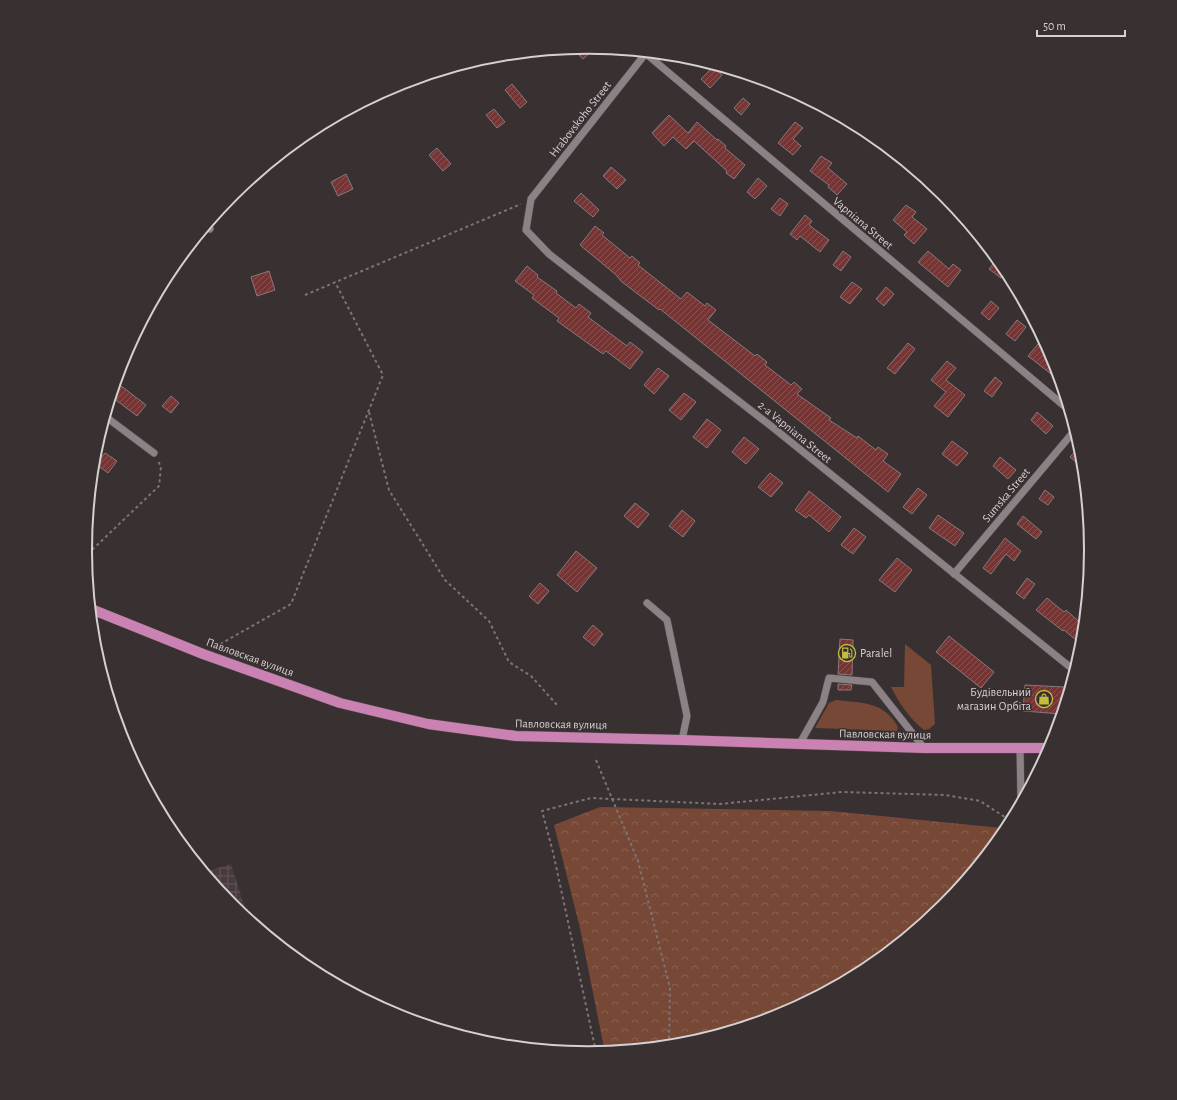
<svg xmlns="http://www.w3.org/2000/svg" width="1177" height="1100" font-family="'Alegreya Sans',sans-serif">
<style>
.industrial{fill:url(#industrial-grid)}
.green{fill:#774835}
.forest{fill:url(#forest-crowns)}
.building{fill:url(#building-hatch);stroke:#857a7a}
.lines{fill:none;stroke-linecap:round;stroke-linejoin:round}
.minor-casing{stroke:#534c4d;stroke-width:8}
.major-casing{stroke:#534c4d;stroke-width:11}
.path{stroke:#7c7476;stroke-width:2;stroke-dasharray:3 3;stroke-linecap:butt}
.minor{stroke:#8c8184;stroke-width:7}
.major{stroke:#c982b2;stroke-width:10}
.labels{text-anchor:middle;stroke-width:3;stroke-linejoin:round;paint-order:stroke}
.street-label{font-size:12px;fill:#d5d0d1;stroke:#393032}
.poi-label{font-size:12px;fill:#d5d0d1;stroke:#393032;text-anchor:start}
.rim{fill:none;stroke:#d5d0d1;stroke-width:2}
</style>
<defs>
<pattern id="industrial-grid" width="8" height="8" patternUnits="userSpaceOnUse"><rect width="8" height="8" fill="#493a3e"/><path d="M0 4h8M4 0v8" fill="none" stroke="#625559"/></pattern>
<pattern id="forest-crowns" width="20" height="18" patternUnits="userSpaceOnUse"><rect width="20" height="18" fill="#774835"/><path d="M2 6a3 3 0 1 1 6 0M12 15a3 3 0 1 1 6 0" fill="none" stroke="#896151"/></pattern>
<pattern id="building-hatch" width="6" height="6" patternUnits="userSpaceOnUse"><rect width="6" height="6" fill="#763535"/><path d="M-1 1l2-2M0 6l6-6M5 7l2-2" fill="none" stroke="#895151"/></pattern>
</defs>
<rect width="100%" height="100%" fill="#393032"/>
<polygon class="industrial" points="231,864 248,918 233,906 205,872"/>
<g class="green">
<path d="M 905,644 L 931,665 L 935,724 L 929,729 L 924,730 C 910,719 899,703 891,687 L 904,687 Z"/>
<path d="M 836,700 C 861,703 884,701 898,727 L 897,731 L 815,728 L 829,703 Z"/>
</g>
<polygon class="forest" points="600,807 831,811 1002,828 1003,834 944,906 868,968 781,1015 686,1043 606,1051 603,1043 580,928 554,825"/>
<g class="building">
<polygon points="589,47 595,48 583,59 573,49"/>
<polygon points="714,66 722,75 710,88 701,79"/>
<polygon points="512,84 527,102 520,108 505,90"/>
<polygon points="743,98 750,104 741,115 734,108"/>
<polygon points="494,109 505,122 497,128 486,115"/>
<polygon points="669,115 688,133 697,122 717,140 718,139 726,146 725,148 745,165 734,179 726,173 727,171 694,141 686,149 673,137 664,146 652,133"/>
<polygon points="795,122 803,128 793,139 801,146 793,155 778,143"/>
<polygon points="437,148 451,164 443,171 429,155"/>
<polygon points="821,156 832,163 828,168 847,184 837,195 828,187 829,185 810,171"/>
<polygon points="611,167 626,180 617,189 603,176"/>
<polygon points="346,174 353,189 338,196 331,182"/>
<polygon points="758,178 767,186 755,199 747,192"/>
<polygon points="581,193 599,210 593,217 574,201"/>
<polygon points="780,198 788,204 780,216 771,209"/>
<polygon points="906,205 916,212 912,217 927,229 914,244 904,235 907,232 893,220"/>
<polygon points="805,215 812,221 809,225 829,240 820,252 800,236 797,240 790,234"/>
<polygon points="595,226 604,233 602,235 630,258 632,256 640,263 638,265 681,299 687,292 705,306 707,303 716,310 708,320 755,356 757,354 767,362 765,365 791,385 794,382 802,389 797,394 831,418 829,420 857,438 858,436 876,450 878,447 888,454 883,461 901,474 888,492 660,309 659,310 622,282 615,274 580,245"/>
<polygon points="843,251 851,257 841,271 833,265"/>
<polygon points="928,251 949,269 953,264 961,270 948,287 918,262"/>
<polygon points="997,259 1007,270 1001,278 989,269"/>
<polygon points="527,266 538,275 537,277 557,291 556,293 576,308 579,304 591,313 588,317 627,346 630,342 643,352 630,369 606,351 603,354 557,321 559,318 532,298 534,295 515,281"/>
<polygon points="269,271 275,290 257,296 251,277"/>
<polygon points="852,282 862,289 850,304 840,297"/>
<polygon points="886,287 894,294 884,306 876,299"/>
<polygon points="991,301 999,308 989,320 981,313"/>
<polygon points="1017,320 1026,327 1015,341 1006,334"/>
<polygon points="908,343 915,349 895,374 887,368"/>
<polygon points="1038,344 1052,356 1060,381 1028,356"/>
<polygon points="947,361 956,368 946,380 965,395 948,417 934,406 946,392 931,380"/>
<polygon points="658,368 669,376 654,394 644,385"/>
<polygon points="995,377 1002,383 992,397 984,391"/>
<polygon points="116,382 146,405 137,416 112,397"/>
<polygon points="684,393 696,402 681,420 669,410"/>
<polygon points="171,396 179,403 171,413 162,406"/>
<polygon points="1037,412 1053,426 1046,434 1031,420"/>
<polygon points="707,419 721,430 707,448 693,437"/>
<polygon points="744,437 759,449 746,464 732,452"/>
<polygon points="952,441 968,453 957,466 942,454"/>
<polygon points="1080,446 1082,452 1083,468 1070,457"/>
<polygon points="105,453 117,461 108,473 96,464"/>
<polygon points="1000,457 1016,470 1008,479 993,466"/>
<polygon points="770,473 783,483 771,497 758,487"/>
<polygon points="918,488 927,495 912,514 903,507"/>
<polygon points="1045,490 1054,497 1048,505 1039,499"/>
<polygon points="809,491 841,517 829,532 809,515 806,518 795,510"/>
<polygon points="635,503 649,514 638,528 624,516"/>
<polygon points="682,510 695,521 683,537 669,526"/>
<polygon points="938,515 964,533 955,546 929,528"/>
<polygon points="1023,516 1042,532 1036,539 1017,524"/>
<polygon points="854,528 866,537 853,554 841,545"/>
<polygon points="1005,538 1021,551 1014,561 1006,554 991,574 983,568"/>
<polygon points="576,551 597,568 577,592 557,575"/>
<polygon points="897,558 912,570 895,592 879,580"/>
<polygon points="1027,578 1035,584 1024,599 1016,593"/>
<polygon points="540,583 549,591 538,604 529,596"/>
<polygon points="1047,598 1064,612 1066,610 1084,626 1082,645 1064,630 1063,631 1036,610"/>
<polygon points="593,625 603,634 594,646 583,637"/>
<polygon points="949,636 994,672 981,688 936,652"/>
<polygon points="840,639 853,640 852,675 838,674"/>
<polygon points="838,684 852,685 851,690 838,690"/>
<polygon points="1025,685 1064,687 1062,714 1023,711"/>
</g>
<g class="lines">
<g class="minor-casing">
<g id="minor">
<polyline points="644,52 1069,410"/>
<polyline points="646,53 531,199 526,230 549,254 771,426 1075,671"/>
<polyline points="206,226 210,229"/>
<polyline points="106,417 154,453"/>
<polyline points="954,574 1075,430"/>
<polyline points="647,603 667,620 687,716 682,740"/>
<polyline points="799,745 823,702 829,678 872,682 924,748"/>
<polyline points="1020,747 1021,802"/>
</g>
</g>
<g class="major-casing">
<polyline id="major" points="91,609 203,654 340,703 428,724 516,736 682,740 924,748 1050,748"/>
</g>
<g class="path">
<polyline points="305,295 521,204"/>
<polyline points="369,412 389,490 445,580 489,621 509,662 531,676 558,706"/>
<polyline points="86,560 93,549 159,486 161,467 158,461"/>
<polyline points="215,647 291,604 383,375 335,282"/>
<polyline points="596,760 638,861 670,988 669,1045"/>
<polyline points="596,1052 553,852 542,811 591,798 720,804 842,792 945,795 980,801 1011,821"/>
</g>
<use href="#minor" class="minor"/>
<use href="#major" class="major"/>
</g>
<defs>
<g id="fuel-ring" transform="scale(0.9)"><circle r="9.5" fill="#393032" stroke="#c3bd3e" stroke-width="1.5"/><path d="M-5.5-6h7V0h2V4h1.3V-2.5L3-4.5l.8-.8L6-3V5H2.5V1h-1V6h-7ZM-4.2-4.7v3.2H.2V-4.7Z" fill="#c3bd3e"/></g>
<g id="shop-ring" transform="scale(0.9)"><circle r="9.5" fill="#393032" stroke="#c3bd3e" stroke-width="1.5"/><path d="M-5-2.5h2.3a2.7 3.5 0 0 1 5.4 0H5L5.5 6h-11ZM-1.5-2.5h3a1.5 2.3 0 0 0-3 0Z" fill="#c3bd3e"/></g>
</defs>
<g fill-rule="evenodd">
<use href="#fuel-ring" x="847" y="653"/>
<use href="#shop-ring" x="1044" y="699"/>
</g>
<g class="labels">
<g class="street-label">
<text transform="translate(580 119) rotate(-52)" y="4">Hrabovskoho Street</text>
<text transform="translate(863 223) rotate(40)" y="4">Vapniana Street</text>
<text transform="translate(795 432) rotate(39)" y="4">2-a Vapniana Street</text>
<text transform="translate(1006 495) rotate(-50)" y="4">Sumska Street</text>
<text transform="translate(250 657) rotate(20)" y="4">Павловская вулиця</text>
<text transform="translate(561 724) rotate(1)" y="4">Павловская вулиця</text>
<text transform="translate(885 734) rotate(1)" y="4">Павловская вулиця</text>
</g>
<g class="poi-label">
<text x="860" y="657">Paralel</text>
<text x="1031" y="696" text-anchor="end">Будівельний<tspan x="1031" dy="14">магазин Орбіта</tspan></text>
</g>
</g>
<path d="M0 0H1177V1100H0ZM92 550a496 496 0 1 1 992 0a496 496 0 1 1-992 0Z" fill="#393032" fill-rule="evenodd"/>
<path class="rim" d="M92 550a496 496 0 1 1 992 0a496 496 0 1 1-992 0Z"/>
<path d="M1037 30v6h88v-6" fill="none" stroke="#d5d0d1" stroke-width="2"/>
<text x="1043" y="30" font-size="12" fill="#d5d0d1" stroke="#393032" stroke-width="3" paint-order="stroke">50 m</text>
</svg>
